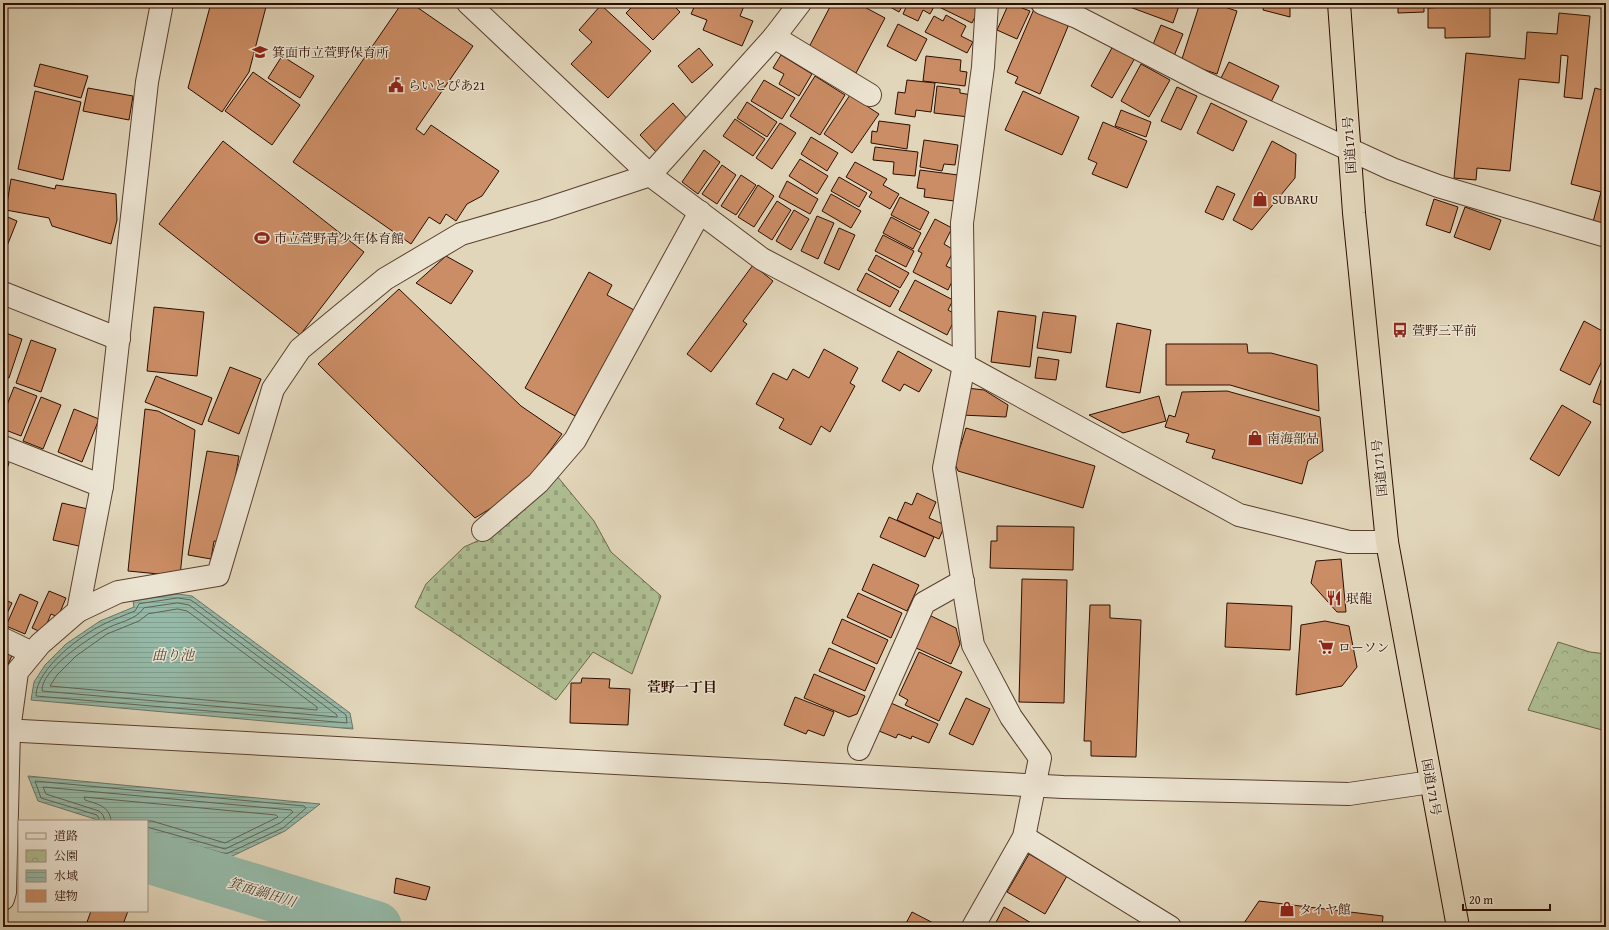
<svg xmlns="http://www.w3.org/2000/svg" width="1609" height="930" font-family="'Gentium Book Plus','Noto Serif JP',serif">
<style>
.cemetery{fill:url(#cemetery-stones);stroke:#6d664a}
.park{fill:url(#park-crowns);stroke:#6d664a}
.water{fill:url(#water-rules);stroke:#6c7565}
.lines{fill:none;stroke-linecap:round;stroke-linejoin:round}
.shore{stroke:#616454;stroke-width:1}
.river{stroke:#96baa9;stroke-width:52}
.building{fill:#cb8d65;stroke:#2c0d00}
.minor-casing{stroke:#5a3f2e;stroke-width:24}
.highway-casing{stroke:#2c0d00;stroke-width:24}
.minor{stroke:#ece4d2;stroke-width:22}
.highway{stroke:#e2d6ba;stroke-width:22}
.labels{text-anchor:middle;stroke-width:3;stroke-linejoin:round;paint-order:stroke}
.poi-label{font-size:13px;fill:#2c0d00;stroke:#ece4d2;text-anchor:start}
.street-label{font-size:13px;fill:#2c0d00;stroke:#ece4d2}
.water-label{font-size:14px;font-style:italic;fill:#514a3b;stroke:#ece4d2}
.neighbourhood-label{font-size:14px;font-weight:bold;fill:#2c0d00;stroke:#ece4d2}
</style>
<defs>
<pattern id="cemetery-stones" width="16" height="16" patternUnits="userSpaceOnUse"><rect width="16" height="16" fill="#aebf93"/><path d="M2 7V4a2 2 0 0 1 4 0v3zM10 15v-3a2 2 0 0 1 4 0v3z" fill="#96a37d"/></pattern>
<pattern id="park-crowns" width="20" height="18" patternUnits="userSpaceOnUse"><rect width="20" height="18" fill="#aebf93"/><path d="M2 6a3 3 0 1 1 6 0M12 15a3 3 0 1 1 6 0" fill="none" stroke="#96a37d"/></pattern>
<pattern id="water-rules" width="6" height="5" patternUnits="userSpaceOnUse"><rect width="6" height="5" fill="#96baa9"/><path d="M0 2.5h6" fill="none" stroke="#819f90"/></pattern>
</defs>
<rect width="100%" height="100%" fill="#e2d6ba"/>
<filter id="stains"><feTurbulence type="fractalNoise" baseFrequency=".005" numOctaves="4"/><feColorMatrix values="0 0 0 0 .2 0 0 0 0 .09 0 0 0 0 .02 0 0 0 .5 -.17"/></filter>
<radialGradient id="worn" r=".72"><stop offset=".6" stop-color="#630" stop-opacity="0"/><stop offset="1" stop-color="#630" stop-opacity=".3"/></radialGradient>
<polygon class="cemetery" points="557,476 594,521 611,552 661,596 632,674 593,652 556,700 415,607 426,584 464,547 491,535"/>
<polygon class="park" points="1558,642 1590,652 1606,654 1606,731 1528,710"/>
<g class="water">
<polygon points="178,594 192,596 350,713 353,729 31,700 34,682 45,665 66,644 100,621 134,607 133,601"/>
<polygon points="28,776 320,804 285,831 226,859 147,835 147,821 101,821 38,801"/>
</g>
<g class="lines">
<g class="shore">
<path d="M 178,598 L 191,600 L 346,715 L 347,723 L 36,696 C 36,669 81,635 104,624 C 114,619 125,615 135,611 L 139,604 Z"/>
<path d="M 178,603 L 189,605 L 337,715 L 337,717 L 42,691 C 41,670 86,640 104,630 C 117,622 135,621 144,608 Z"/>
<polygon points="178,609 187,611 317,707 317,710 50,686 57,675 76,656 107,634 139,621 148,614"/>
<polyline points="100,821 97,815 41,798 35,781 304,806 306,808 283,828 226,854 147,832"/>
<polyline points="105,821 103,815 99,811 46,794 43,787 291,810 293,812 280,823 225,849 147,827"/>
<path d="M 111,821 C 110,806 97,804 85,800 L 84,797 L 276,815 L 278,817 L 225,843 L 152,821 L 144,821"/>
</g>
<polyline class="river" points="147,857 376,927"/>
</g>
<g class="building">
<polygon points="211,3 267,3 249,72 222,112 188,88"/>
<polygon points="402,3 411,3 473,46 416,129 424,135 431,125 499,171 482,196 467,204 456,221 446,214 440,224 429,217 411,244 293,162"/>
<polygon points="636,3 671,3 680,12 653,40 626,13"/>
<polygon points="696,3 737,3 744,6 740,16 753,21 742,46 703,30 707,20 691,14"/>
<polygon points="832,3 857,3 885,18 856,73 809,47"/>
<polygon points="883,3 904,3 899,12"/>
<polygon points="908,3 936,3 930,14 923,10 918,21 903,14"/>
<polygon points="941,3 971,3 979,9 972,23 939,7"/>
<polygon points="1009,3 1030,11 1017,39 997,30"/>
<polygon points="1119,3 1180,3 1173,23"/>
<polygon points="1200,3 1212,3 1237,11 1217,74 1181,62"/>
<polygon points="1245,3 1290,3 1290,17 1263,10 1264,4 1258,7"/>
<polygon points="1398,3 1424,3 1424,12 1398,13"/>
<polygon points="1445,3 1490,3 1490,37 1445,38 1445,28 1428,28 1428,8 1445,7"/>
<polygon points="601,5 651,51 608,98 571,64 592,42 579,30"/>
<polygon points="1034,9 1069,24 1040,94 1015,83 1018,77 1007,72"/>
<polygon points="1559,13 1590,16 1582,99 1564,97 1568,56 1561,55 1559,83 1519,79 1510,171 1477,168 1476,180 1454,178 1466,53 1525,59 1527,32 1557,34"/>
<polygon points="946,15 966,26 961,36 973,42 967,53 925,32 934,16 943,21"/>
<polygon points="898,24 927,39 916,61 887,46"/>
<polygon points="1161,25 1183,34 1174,56 1152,47"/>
<polygon points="1113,46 1135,58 1112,98 1091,86"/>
<polygon points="699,48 713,65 692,83 678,66"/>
<polygon points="781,55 812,74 799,96 779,84 784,74 773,68"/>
<polygon points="282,56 314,76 300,98 268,78"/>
<polygon points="926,56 961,60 960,71 967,72 965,86 923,81"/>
<polygon points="1229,62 1279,86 1269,106 1219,82"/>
<polygon points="40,64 88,76 81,98 34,86"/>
<polygon points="1141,64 1170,80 1149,117 1121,101"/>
<polygon points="253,72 300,105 272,145 225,111"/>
<polygon points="815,76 845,95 820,135 790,116"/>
<polygon points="764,80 795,98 782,119 751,101"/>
<polygon points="907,80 935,83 931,112 916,110 915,117 895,114 898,92 905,93"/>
<polygon points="937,86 960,89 960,93 972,95 969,117 934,113"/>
<polygon points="1177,87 1197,96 1181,130 1161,121"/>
<polygon points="88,88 133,96 129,120 83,111"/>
<polygon points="1595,88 1606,91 1606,225 1593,222 1601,192 1571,184"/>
<polygon points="35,91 81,102 63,180 18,169"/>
<polygon points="1023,91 1079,117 1062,155 1005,130"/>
<polygon points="850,95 879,114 852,153 824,134"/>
<polygon points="747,102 777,122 767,137 737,118"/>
<polygon points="673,103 690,122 657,153 640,135"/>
<polygon points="1211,103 1247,121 1233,151 1197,133"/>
<polygon points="1121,110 1151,122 1146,137 1115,126"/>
<polygon points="735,119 765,139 753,156 723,136"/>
<polygon points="879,121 910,125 907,149 871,143 872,131 877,132"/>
<polygon points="1103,122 1147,141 1127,188 1092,174 1097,163 1088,159"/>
<polygon points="780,123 796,133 772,169 756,158"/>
<polygon points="811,137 838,153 827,171 801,154"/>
<polygon points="924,140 958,145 955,165 944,164 942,171 920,167"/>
<polygon points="223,141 364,252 300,335 159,224"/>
<polygon points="1272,141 1296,154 1295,178 1252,230 1233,220"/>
<polygon points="875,147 918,152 915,176 893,174 894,162 873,160"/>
<polygon points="704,150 720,162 698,194 682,182"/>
<polygon points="800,159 828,176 817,194 789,176"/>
<polygon points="855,162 887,179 883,185 899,194 890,209 869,197 872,192 846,177"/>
<polygon points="722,165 736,175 717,204 702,194"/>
<polygon points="920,170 958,175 954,201 924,197 925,189 917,188"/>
<polygon points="741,175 756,185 736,215 721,206"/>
<polygon points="839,177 867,193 859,207 831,191"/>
<polygon points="11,179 55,189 56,185 116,194 117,220 111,244 52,226 49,218 6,210"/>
<polygon points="787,181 818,199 810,214 779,197"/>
<polygon points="758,185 774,196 754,227 738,217"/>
<polygon points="1217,186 1235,194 1223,220 1205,212"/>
<polygon points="831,194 861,211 851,228 822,211"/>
<polygon points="900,197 929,212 920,230 891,215"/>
<polygon points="1434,199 1458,207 1450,233 1426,225"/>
<polygon points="777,201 791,210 772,240 758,231"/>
<polygon points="1465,207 1501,220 1490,250 1454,237"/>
<polygon points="794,210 809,219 791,250 776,241"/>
<polygon points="3,215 17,221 3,256"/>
<polygon points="817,216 834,223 818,259 801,251"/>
<polygon points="891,217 921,233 913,249 883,233"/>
<polygon points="935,219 952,228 944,244 954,250 946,266 957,271 948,290 913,272 922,253 918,251"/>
<polygon points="839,228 855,235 839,270 824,263"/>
<polygon points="883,235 914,251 906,267 875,251"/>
<polygon points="876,255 909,273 900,288 868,270"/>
<polygon points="446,256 473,271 451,304 416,283"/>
<polygon points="753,265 773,281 743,321 747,324 711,372 687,354"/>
<polygon points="589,272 612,285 607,295 634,310 575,416 525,388"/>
<polygon points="866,273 899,291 890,307 857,290"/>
<polygon points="915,280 953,300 948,310 957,315 947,335 899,310"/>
<polygon points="399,289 521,406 562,434 522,489 475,518 318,364"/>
<polygon points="154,307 204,312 197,376 147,371"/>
<polygon points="998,311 1036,316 1030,367 991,362"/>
<polygon points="1043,312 1076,316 1071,353 1037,348"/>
<polygon points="1584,321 1606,333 1606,353 1590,385 1560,370"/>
<polygon points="1117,323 1151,330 1140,393 1106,387"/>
<polygon points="3,332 22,339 9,378 3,377"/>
<polygon points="31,340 56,349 41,392 16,383"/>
<polygon points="1166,344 1247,344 1248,353 1271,353 1317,365 1319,411 1230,385 1166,385"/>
<polygon points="824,349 858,368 850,383 855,386 830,432 821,426 811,445 779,428 784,419 756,404 773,373 787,380 793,369 809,378"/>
<polygon points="898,351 932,370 919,392 904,384 900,391 882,381"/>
<polygon points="1038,357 1059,360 1056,380 1035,378"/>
<polygon points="230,367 261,379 239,434 208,421"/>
<polygon points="1606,367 1606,407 1593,402"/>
<polygon points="156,376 212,398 202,425 145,402"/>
<polygon points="14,387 37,396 21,436 3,429 3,415"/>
<polygon points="967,388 984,390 1008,405 1006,417 961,415"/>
<polygon points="1227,391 1320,417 1323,451 1308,461 1302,484 1212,458 1215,450 1186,442 1189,434 1165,427 1169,415 1175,417 1182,392"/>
<polygon points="1159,396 1166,421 1123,433 1089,415"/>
<polygon points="41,397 61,405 43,449 23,441"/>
<polygon points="1562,405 1591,422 1559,476 1530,459"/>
<polygon points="74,409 99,419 82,462 58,452"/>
<polygon points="145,409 158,411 195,430 180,576 128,571"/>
<polygon points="966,428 1095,466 1083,508 958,471 955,464"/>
<polygon points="207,451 239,456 224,542 214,541 211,559 188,555"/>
<polygon points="3,460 9,463 3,480"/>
<polygon points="917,493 936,502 929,518 945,525 939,539 897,520 905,502 912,505"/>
<polygon points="62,503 92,510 83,547 53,540"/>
<polygon points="889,517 934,537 925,557 880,537"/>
<polygon points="997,526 1074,527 1073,570 990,568 991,541 997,541"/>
<polygon points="1341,559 1346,612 1337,612 1311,583 1316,561"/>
<polygon points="873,564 919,585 907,611 862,590"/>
<polygon points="1022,579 1067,580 1064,703 1019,702"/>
<polygon points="49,591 66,598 58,617 51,614 43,633 32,628"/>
<polygon points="858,593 902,613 891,638 847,617"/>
<polygon points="20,594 38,602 25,634 6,626"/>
<polygon points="3,599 12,603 3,622"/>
<polygon points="1227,603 1292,606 1290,650 1225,647"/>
<polygon points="1090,605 1110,605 1110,618 1141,620 1136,757 1091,756 1091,741 1084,741"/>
<polygon points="929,615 956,628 960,644 951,664 914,647"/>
<polygon points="842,619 888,640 877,664 832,643"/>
<polygon points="1325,621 1349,626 1357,667 1342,686 1296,695 1301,625"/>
<polygon points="829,648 875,668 865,691 819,671"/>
<polygon points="3,649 13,653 7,667 3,665"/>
<polygon points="919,652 962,672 939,721 905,705 908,700 899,695"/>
<polygon points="814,674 865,696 857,714 849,717 804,698"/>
<polygon points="582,678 610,679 609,688 630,689 628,725 570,723 571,683 581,683"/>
<polygon points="795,697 834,712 824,736 808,730 806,734 784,725"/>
<polygon points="966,698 990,709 973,745 949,734"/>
<polygon points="891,703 938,724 929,743 912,736 911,739 898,734 896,738 879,731"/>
<polygon points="1029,854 1067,876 1045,914 1007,892"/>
<polygon points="396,878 430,887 426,900 394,893"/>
<polygon points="1259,901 1383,916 1382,927 1243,927 1244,923"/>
<polygon points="1004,907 1038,927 1000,927 995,924"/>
<polygon points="91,911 128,911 122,927 101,927 87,922"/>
<polygon points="912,912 941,927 904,927"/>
</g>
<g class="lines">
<g class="minor-casing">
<g id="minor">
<polyline points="468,3 650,175 762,259 964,365 1239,515 1349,542 1387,542"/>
<polyline points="1042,3 1077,17 1205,83 1392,169 1438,186 1606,236"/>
<polyline points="774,37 870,95"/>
<polyline points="3,293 119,339"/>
<polyline points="3,447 102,486"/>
<polyline points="483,530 538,483 575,440 700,212"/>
<polyline points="78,611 118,592 218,575 273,389 300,349 385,279 461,234 544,210 650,175 774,37 800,3"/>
<polyline points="3,639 32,653"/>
<polyline points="3,730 1063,787 1349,794 1431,782"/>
<polyline points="859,749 924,603 963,581"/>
<polyline points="1024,837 1170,927"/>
<polyline points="3,899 5,892 9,730 17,672 40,644 78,611 102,486 147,82 162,3"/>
<polyline points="973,927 1024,837 1040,758 1011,717 973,645 944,468 964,365 962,223 983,67 987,3"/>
</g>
</g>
<g class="highway-casing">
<polyline id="highway" points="1339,3 1354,213 1387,542 1458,927"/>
</g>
<use href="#minor" class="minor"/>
<use href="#highway" class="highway"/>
</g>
<defs>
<g id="school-bare" transform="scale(1.2)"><path d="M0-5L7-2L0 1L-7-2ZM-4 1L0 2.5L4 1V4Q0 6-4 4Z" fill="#8f2418" stroke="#ece4d2" stroke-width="2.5" paint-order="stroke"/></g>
<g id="civic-bare" transform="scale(1.2)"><path d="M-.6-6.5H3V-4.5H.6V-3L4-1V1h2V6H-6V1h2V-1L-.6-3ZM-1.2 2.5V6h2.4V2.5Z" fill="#8f2418" stroke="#ece4d2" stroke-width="2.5" paint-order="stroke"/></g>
<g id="shop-bare" transform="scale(1.2)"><path d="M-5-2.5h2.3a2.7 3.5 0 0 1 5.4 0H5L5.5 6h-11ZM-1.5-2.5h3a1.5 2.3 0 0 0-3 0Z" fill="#8f2418" stroke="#ece4d2" stroke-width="2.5" paint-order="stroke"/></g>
<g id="stadium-bare" transform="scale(1.2)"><path d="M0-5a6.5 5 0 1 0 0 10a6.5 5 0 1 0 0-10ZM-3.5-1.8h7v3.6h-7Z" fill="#8f2418" stroke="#ece4d2" stroke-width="2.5" paint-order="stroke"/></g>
<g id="bus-bare" transform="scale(1.2)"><path d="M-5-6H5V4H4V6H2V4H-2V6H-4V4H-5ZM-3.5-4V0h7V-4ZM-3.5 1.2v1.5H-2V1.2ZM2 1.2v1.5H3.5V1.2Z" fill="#8f2418" stroke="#ece4d2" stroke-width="2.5" paint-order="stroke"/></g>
<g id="restaurant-bare" transform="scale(1.2)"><path d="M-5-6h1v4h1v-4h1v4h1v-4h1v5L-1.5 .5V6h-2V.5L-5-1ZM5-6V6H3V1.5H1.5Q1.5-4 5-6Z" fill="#8f2418" stroke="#ece4d2" stroke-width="2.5" paint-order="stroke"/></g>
<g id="supermarket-bare" transform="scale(1.2)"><path d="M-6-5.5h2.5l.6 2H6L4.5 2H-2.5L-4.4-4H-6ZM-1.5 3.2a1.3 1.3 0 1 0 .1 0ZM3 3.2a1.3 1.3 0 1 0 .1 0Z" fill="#8f2418" stroke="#ece4d2" stroke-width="2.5" paint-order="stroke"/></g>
</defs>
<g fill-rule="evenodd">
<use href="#school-bare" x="260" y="52"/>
<use href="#civic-bare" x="396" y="85"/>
<use href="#shop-bare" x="1260" y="199"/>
<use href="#stadium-bare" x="262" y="238"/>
<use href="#bus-bare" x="1400" y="330"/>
<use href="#shop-bare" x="1255" y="438"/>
<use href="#restaurant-bare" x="1334" y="598"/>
<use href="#supermarket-bare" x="1326" y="647"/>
<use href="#shop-bare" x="1287" y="909"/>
</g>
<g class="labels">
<g class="poi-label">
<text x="272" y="57">箕面市立萱野保育所</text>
<text x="408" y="90">らいとぴあ21</text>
<text x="1272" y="204">SUBARU</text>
<text x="274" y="243">市立萱野青少年体育館</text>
<text x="1412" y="335">萱野三平前</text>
<text x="1267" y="443">南海部品</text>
<text x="1346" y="603">珉龍</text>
<text x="1338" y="652">ローソン</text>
<text x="1299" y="914">タイヤ館</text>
</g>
<g class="street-label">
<text transform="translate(1349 145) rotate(-94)" y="5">国道171号</text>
<text transform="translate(1379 468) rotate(-96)" y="5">国道171号</text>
<text transform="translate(1432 787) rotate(80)" y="5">国道171号</text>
</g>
<g class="water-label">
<text x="173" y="660">曲り池</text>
<text transform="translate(262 892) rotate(17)" y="5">箕面鍋田川</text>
</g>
<g class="neighbourhood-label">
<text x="682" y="692">萱野一丁目</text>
</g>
</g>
<rect width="1609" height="930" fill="none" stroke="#e2d6ba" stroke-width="16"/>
<rect x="4" y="4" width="1601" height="922" fill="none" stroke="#2c0d00" stroke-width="2"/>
<rect x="8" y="8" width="1593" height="914" fill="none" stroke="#2c0d00"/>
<rect x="18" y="820" width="130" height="92" fill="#ece4d2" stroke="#9f8e7e"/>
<rect x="26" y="833" width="20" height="6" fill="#ece4d2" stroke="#9f8e7e"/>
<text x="54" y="840" font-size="12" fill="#2c0d00">道路</text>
<rect x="26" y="850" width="20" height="12" fill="url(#park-crowns)" stroke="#9f8e7e"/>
<text x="54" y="860" font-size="12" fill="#2c0d00">公園</text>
<rect x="26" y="870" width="20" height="12" fill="url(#water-rules)" stroke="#9f8e7e"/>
<text x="54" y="880" font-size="12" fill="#2c0d00">水域</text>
<rect x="26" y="890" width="20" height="12" fill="#cb8d65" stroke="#9f8e7e"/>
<text x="54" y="900" font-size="12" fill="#2c0d00">建物</text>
<path d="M1463 904v6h87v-6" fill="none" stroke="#2c0d00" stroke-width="2"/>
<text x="1469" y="904" font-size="12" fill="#2c0d00" stroke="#ece4d2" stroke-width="3" paint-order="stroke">20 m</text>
<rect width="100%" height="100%" filter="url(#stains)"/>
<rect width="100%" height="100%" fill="url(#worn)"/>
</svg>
